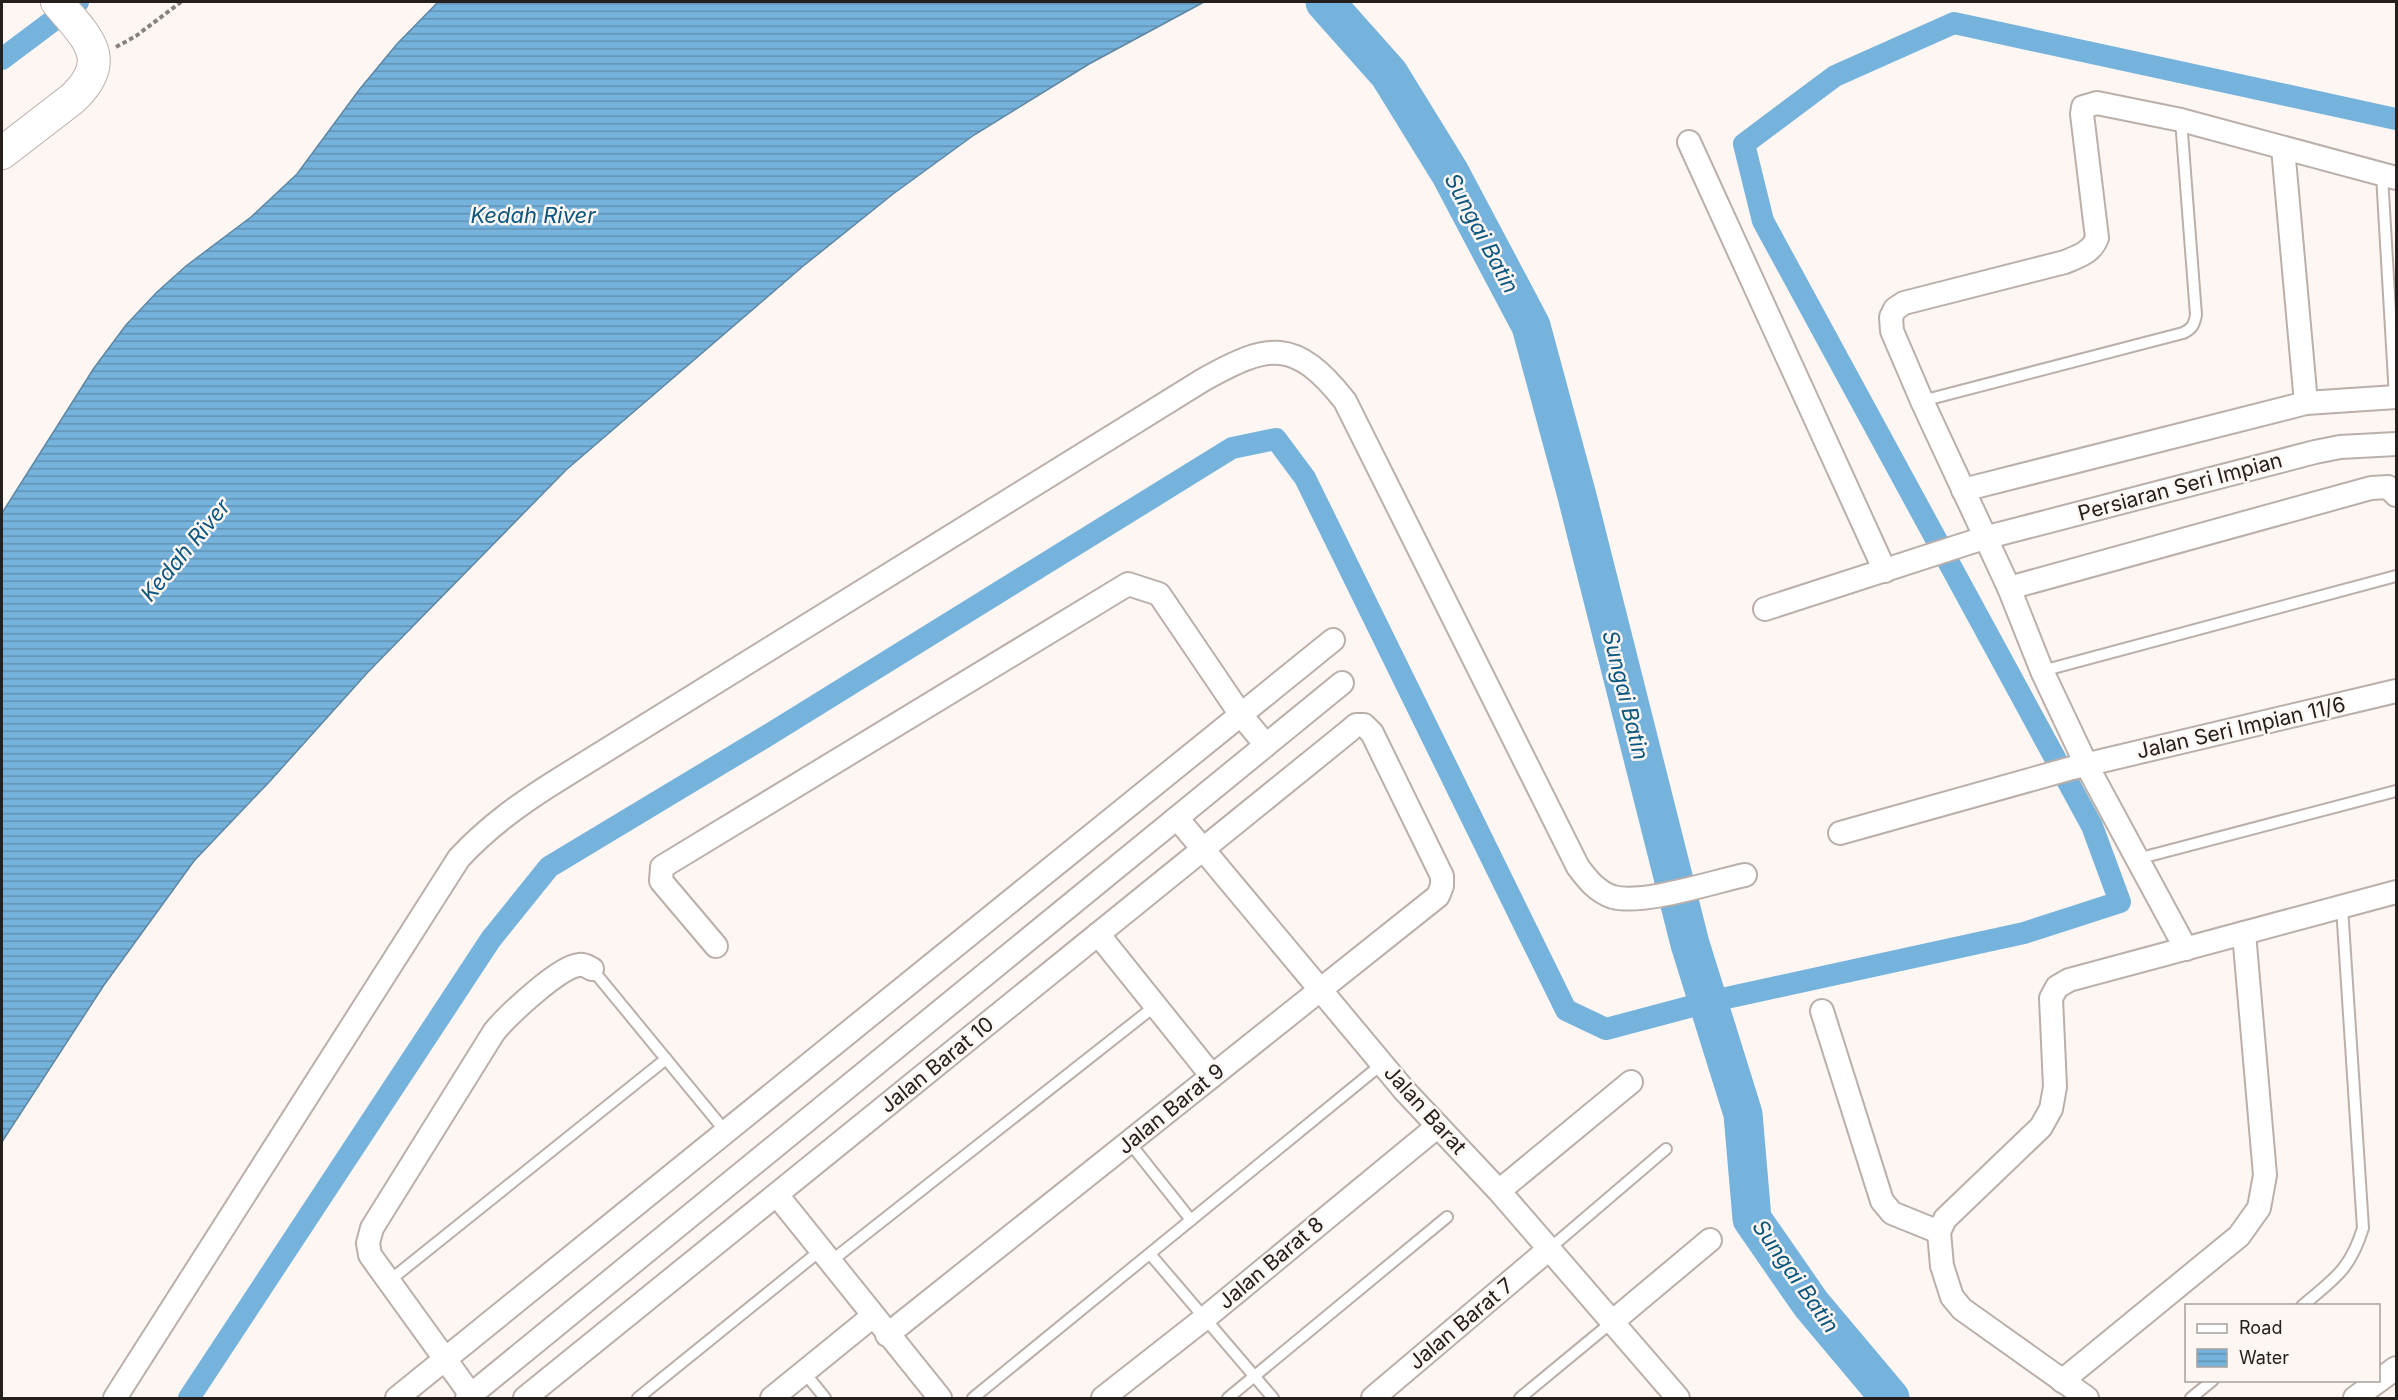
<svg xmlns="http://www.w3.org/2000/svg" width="2398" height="1400" font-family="Inter,sans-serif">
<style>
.water{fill:url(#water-rules);stroke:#5e87a3;stroke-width:1.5}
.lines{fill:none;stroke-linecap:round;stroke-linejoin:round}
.canal{stroke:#76b3dc;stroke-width:22}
.river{stroke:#76b3dc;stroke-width:39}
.lane-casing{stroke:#bbafaa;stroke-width:14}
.street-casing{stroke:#bbafaa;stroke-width:26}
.secondary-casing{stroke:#bbafaa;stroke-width:34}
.path{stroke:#88827f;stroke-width:4;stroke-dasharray:4.5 3;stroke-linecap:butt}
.lane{stroke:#fff;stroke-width:10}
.street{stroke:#fff;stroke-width:22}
.secondary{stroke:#fff;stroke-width:32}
.labels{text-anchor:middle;stroke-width:5;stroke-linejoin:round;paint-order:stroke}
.street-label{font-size:21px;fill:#25201e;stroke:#fdf6f3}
.water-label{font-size:22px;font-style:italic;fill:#0d577f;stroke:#fdf6f3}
</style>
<defs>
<pattern id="water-rules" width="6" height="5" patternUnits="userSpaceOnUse" patternTransform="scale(1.5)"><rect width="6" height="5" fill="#76b3dc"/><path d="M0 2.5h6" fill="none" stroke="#6191b2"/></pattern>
</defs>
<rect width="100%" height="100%" fill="#fdf6f3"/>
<polygon class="water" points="438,2 1204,2 1089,64 974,135 893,194 802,267 566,470 368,672 271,780 194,861 104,985 2,1142 2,513 94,368 126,325 157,292 186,266 251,217 297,174 359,90 397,44"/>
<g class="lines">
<g class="canal">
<polyline points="2,59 78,2"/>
<polyline points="189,1398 491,939 549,867 765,737 1232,448 1276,439 1305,478 1566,1010 1606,1029 1708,1002 2024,933 2120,902 2092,826 1763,221 1744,144 1835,76 1954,23 2396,119"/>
</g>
<polyline class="river" points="1325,2 1389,74 1450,173 1531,326 1577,496 1690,944 1743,1114 1752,1219 1811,1304 1890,1398"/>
<g class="lane-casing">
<g id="lane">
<polyline points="2382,175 2395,397"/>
<path d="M 1922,401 L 2183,333 C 2192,329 2194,325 2196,315 L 2181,120"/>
<polyline points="2042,671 2396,576"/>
<polyline points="2137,859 2396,791"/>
<polyline points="592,969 726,1132"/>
<polyline points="1129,1142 1191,1220"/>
<polyline points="1549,1249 1666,1149"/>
<polyline points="1150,1254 1273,1398"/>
<polyline points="830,1262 1155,1006"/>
<polyline points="389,1281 666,1059"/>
<path d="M 2302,1306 C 2335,1278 2350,1270 2363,1228 L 2342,907"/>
<polyline points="804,1372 825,1398"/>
<polyline points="638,1398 821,1250"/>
<polyline points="973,1398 1382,1064"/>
<polyline points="1228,1398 1447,1217"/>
<polyline points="1520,1398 1612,1322"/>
<polyline points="2191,1398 2213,1380"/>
</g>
</g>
<g class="street-casing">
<g id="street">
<polyline points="1689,142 1885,571"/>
<polyline points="2283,148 2306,403"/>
<path d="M 2396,178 L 2181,120 L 2097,103 L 2083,107 L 2082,114 L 2097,238 C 2092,252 2079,256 2065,262 L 1904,303 L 1895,309 L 1891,317 L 1892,331 L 1922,401 L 2009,588 L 2371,488 L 2388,487 L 2396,495"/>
<polyline points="1963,490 2306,403 2396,397"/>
<polyline points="2009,588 2042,671 2086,764 2186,949"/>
<polyline points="1765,609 1984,538 2315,452 2340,447 2396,444"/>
<polyline points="1177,818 1404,1090 1499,1191 1678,1398"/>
<polyline points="1840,833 2072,768 2396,691"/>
<polyline points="1098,934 1212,1076"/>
<polyline points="716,946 661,881 662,867 1128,584 1159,594 1241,715 1266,745"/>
<polyline points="1822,1011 1882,1201 1892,1213 1939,1232"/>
<polyline points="1499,1191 1631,1082"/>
<polyline points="777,1195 940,1398"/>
<polyline points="1612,1322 1710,1240"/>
<polyline points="2062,1381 2239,1236 2259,1208 2265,1175 2244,933"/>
<path d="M 471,1395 L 370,1255 L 368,1243 L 372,1228 L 494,1032 C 507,1016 560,966 579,965 C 584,964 588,967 592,969"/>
<path d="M 115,1398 L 459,858 C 489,826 521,803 558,780 L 1203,380 C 1269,343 1295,338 1345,401 L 1578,867 C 1587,879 1597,892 1613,897 C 1644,905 1712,882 1745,875"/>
<polyline points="397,1398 1333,640"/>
<polyline points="467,1398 1342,683"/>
<polyline points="525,1398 1349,731 1356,725 1364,725 1372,733 1442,876 1442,886 1438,896 887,1335"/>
<polyline points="772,1398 873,1316"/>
<polyline points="1103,1398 1205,1318 1438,1126"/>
<polyline points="1373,1398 1549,1249"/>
<polyline points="2087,1398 1962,1309 1952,1297 1942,1266 1939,1232 1945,1219 2041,1127 2051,1109 2055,1087 2051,998 2057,987 2069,980 2396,892"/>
<polyline points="2355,1398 2396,1368"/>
</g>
</g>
<g class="secondary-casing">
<path id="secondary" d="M 2,153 L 72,99 C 115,59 86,37 57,2"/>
</g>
<polyline class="path" points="116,47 136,36 181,2"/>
<use href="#lane" class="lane"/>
<use href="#street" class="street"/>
<use href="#secondary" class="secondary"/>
</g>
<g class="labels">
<g class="street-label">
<text transform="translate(2180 487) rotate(-15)" y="7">Persiaran Seri Impian</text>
<text transform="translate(2241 728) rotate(-13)" y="7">Jalan Seri Impian 11/6</text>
<text transform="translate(937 1065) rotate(-39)" y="7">Jalan Barat 10</text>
<text transform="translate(1171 1109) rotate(-39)" y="7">Jalan Barat 9</text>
<text transform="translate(1425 1110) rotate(48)" y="7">Jalan Barat</text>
<text transform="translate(1271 1263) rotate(-40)" y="7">Jalan Barat 8</text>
<text transform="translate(1461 1324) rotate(-40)" y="7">Jalan Barat 7</text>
</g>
<g class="water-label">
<text x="533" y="223">Kedah River</text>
<text transform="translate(1482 233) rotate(62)" y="8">Sungai Batin</text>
<text transform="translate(185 550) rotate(-50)" y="8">Kedah River</text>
<text transform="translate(1626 695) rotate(76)" y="8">Sungai Batin</text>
<text transform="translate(1796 1276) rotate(55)" y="8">Sungai Batin</text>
</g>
</g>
<rect width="2398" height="1400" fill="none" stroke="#25201e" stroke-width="6"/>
<rect x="2185" y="1304" width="195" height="78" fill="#fdf6f3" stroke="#a7a09e" stroke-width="1.5"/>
<rect x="2197" y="1324" width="30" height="9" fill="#ffffff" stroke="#a7a09e" stroke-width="1.5"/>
<text x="2239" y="1334" font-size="18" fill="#25201e">Road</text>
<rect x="2197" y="1349" width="30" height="18" fill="url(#water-rules)" stroke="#a7a09e" stroke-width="1.5"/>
<text x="2239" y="1364" font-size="18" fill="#25201e">Water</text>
</svg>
